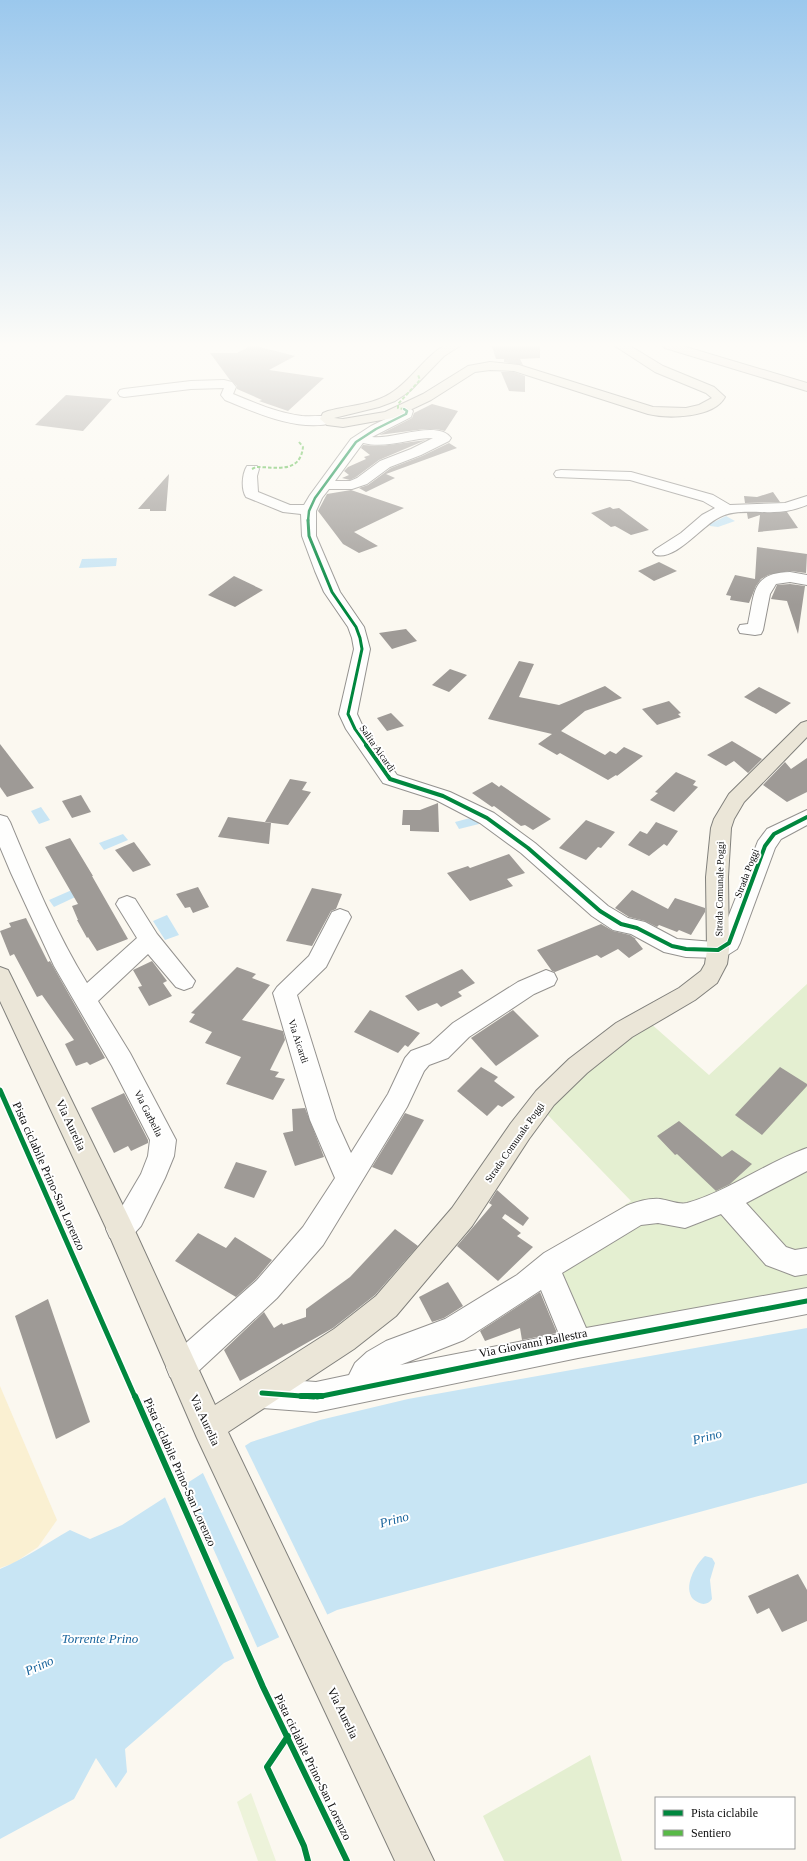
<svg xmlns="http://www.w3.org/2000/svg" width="807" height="1861" font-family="'Times New Roman',serif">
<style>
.green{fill:#e4efd1}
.sand{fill:#faf0d2}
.pitch{fill:#edf3da}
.water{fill:#c8e5f4}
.pier{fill:#fbf8f0}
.building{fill:#9e9a96}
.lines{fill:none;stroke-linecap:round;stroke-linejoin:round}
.minor-casing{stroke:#94928f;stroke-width:2}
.major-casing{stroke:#81807c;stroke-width:2}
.highway-casing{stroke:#81807c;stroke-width:2}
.minor{fill:#fefefd;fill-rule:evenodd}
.major{fill:#ebe6d8;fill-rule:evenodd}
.highway{fill:#e9ded5;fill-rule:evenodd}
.quiet{stroke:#58b947;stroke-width:2;stroke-dasharray:3.5 2;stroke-linecap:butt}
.cycleway-far4-casing{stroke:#fff;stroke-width:4}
.cycleway-far3-casing{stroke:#fff;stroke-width:5}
.cycleway-far2-casing{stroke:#fff;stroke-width:6}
.cycleway-far1-casing{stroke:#fff;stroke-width:8}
.cycleway-casing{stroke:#fff;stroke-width:8}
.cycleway-far4{stroke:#00873e;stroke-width:2.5}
.cycleway-far3{stroke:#00873e;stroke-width:3}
.cycleway-far2{stroke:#00873e;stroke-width:4}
.cycleway-far1{stroke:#00873e;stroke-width:5}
.cycleway{stroke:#00873e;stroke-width:6}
.labels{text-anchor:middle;stroke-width:4;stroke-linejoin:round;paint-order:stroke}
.street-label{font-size:10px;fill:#0c0c0c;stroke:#fff}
.near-street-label{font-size:12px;fill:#0c0c0c;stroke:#fff}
.near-water-label{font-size:13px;font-style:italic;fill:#18649c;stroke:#fff}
</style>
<rect width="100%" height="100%" fill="#fbf8f0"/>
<g class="green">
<polygon points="807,984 807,1290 585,1329 549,1257 631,1201 544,1111 565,1088 649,1022 709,1075"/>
<polygon points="590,1755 622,1861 504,1861 483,1816"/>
</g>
<polygon class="sand" points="0,1386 57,1520 38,1547 14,1563 0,1568"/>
<polygon class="pitch" points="251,1793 276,1861 258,1861 237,1802"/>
<g class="water">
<polygon points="726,516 735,521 718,527 710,526 710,524"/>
<polygon points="117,558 116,566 79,568 82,559"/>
<polygon points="41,807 50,820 39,824 31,811"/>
<polygon points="474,817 479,824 459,829 455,822"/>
<polygon points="123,834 128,840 104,850 99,843"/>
<polygon points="81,886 86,892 54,907 49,900"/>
<polygon points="167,915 179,935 165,940 153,921"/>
<path d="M 807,1328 L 807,1483 L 337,1610 L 224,1663 L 125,1749 L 127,1772 L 116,1788 L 96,1758 L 74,1799 L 0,1839 L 0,1569 C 24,1559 47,1543 70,1530 L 90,1539 L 122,1525 L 251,1442 L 320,1420 L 408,1399 Z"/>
<path d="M 705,1556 L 712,1558 L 715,1563 L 710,1580 L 712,1599 C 707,1606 700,1605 693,1599 C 683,1587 695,1565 705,1556 Z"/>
</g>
<g class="pier">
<polygon points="244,1444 328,1616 280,1639 202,1471"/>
<polygon points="184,1483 258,1649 235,1660 164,1495"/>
</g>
<g class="building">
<polygon points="491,344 540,344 540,358 520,359 523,365 504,362 504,359 496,359"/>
<polygon points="252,345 295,356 269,370 324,378 288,411 259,401 262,400 237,389 237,386 230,380 210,353 237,353"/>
<polygon points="501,372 514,372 525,376 525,392 509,391"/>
<polygon points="66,395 112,399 83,431 35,425"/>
<polygon points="432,404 458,411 445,431 436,429 425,429 379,435 412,418 414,413"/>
<polygon points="426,440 379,460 356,477 350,480 342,478 349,475 344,471 348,467 366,459 364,457 370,455 361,448 363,445 381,446"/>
<polygon points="449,443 457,448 386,474 395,478 366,492 359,488 368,485 391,468 422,456"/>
<polygon points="169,474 166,511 150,511 150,509 138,509"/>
<polygon points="351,490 404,508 354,532 378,546 359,553 343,544 318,511 327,494"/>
<polygon points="773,492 780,502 745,503 744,496 757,497"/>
<polygon points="610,507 613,509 619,508 649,530 631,535 615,526 611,527 591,513"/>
<polygon points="787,512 798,528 758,532 760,515 748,519 747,513"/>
<polygon points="757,547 807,554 806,573 790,571 768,575 761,579 756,586 749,603 730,600 731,596 726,595 735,575 755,579"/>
<polygon points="659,562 677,571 654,581 638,571"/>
<polygon points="234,576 263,590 235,607 208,595"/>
<polygon points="790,584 805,586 798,634 787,601 771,599 777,585"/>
<polygon points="406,629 417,641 392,649 379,633"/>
<polygon points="519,661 534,664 519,697 559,705 605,686 622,698 585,711 561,731 605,755 610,751 616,754 624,747 643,756 617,776 616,775 608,780 560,753 557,755 538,744 552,734 488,719"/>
<polygon points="450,669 467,675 449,692 432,685"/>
<polygon points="759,687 791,703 776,714 744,697"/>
<polygon points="669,701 681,713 678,714 681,717 657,725 642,709"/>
<polygon points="391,713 404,726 387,731 377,718"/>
<polygon points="732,741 762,759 748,773 734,761 726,766 707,755"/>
<polygon points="0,744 34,788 7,797 0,787"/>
<polygon points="807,758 807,792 787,802 763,785 785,762 791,769"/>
<polygon points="676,772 696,781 693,785 698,787 674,812 650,800 658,793 655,792"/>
<polygon points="290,779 307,782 302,790 311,792 288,825 265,822"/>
<polygon points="492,782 499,787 501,785 551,819 533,830 525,825 521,826 494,806 492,807 472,793"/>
<polygon points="81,795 91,812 72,818 62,801"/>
<polygon points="438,803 439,832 410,831 410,825 402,825 403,810 420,810"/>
<polygon points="228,817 271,823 269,844 218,837"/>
<polygon points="586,820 615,832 601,848 598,847 586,860 559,848"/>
<polygon points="656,822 678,831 667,846 664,844 649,856 628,845 640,831 647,834"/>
<polygon points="70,838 93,876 92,876 128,939 97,951 88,937 87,938 77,920 78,920 72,906 78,904 45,847"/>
<polygon points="134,842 151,865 133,872 115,850"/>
<polygon points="509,854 525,873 507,879 513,886 470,901 447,873 468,866 470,868"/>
<polygon points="198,887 209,907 193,913 190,907 185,908 176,894"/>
<polygon points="312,888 342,894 336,909 331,911 312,946 286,941"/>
<polygon points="632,890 668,909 675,898 705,908 705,912 691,935 679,930 677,932 659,925 657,927 645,921 629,917 615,908"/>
<polygon points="26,918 48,962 50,961 105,1058 90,1065 87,1062 76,1066 65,1044 74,1040 42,995 37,997 14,954 10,956 0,931 11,927 9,923"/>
<polygon points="601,924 613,931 630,935 636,939 635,939 643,949 629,958 618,949 601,958 597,955 555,972 552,971 537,950"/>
<polygon points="152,961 167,981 163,983 172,996 149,1006 138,987 142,986 133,970"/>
<polygon points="237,967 256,974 252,978 270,985 242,1020 283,1031 285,1040 270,1070 279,1072 275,1077 285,1079 273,1100 226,1084 241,1057 205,1043 212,1032 189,1022 195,1014 191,1013"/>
<polygon points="462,969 475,983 458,992 462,996 441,1007 437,1003 418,1011 405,996"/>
<polygon points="370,1010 379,1014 420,1033 408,1047 405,1045 398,1053 354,1032"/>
<polygon points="513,1010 539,1036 496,1066 471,1038"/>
<polygon points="481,1067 498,1077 494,1081 515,1097 502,1107 498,1105 487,1116 457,1091"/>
<polygon points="780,1067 807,1084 807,1086 762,1135 735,1115"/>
<polygon points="124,1093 148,1140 148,1143 131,1151 128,1146 114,1153 91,1108"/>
<polygon points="305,1108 324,1157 295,1166 283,1133 293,1131 292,1109"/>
<polygon points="405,1113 424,1120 392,1175 372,1167"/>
<polygon points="679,1121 722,1157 732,1150 752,1164 730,1184 716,1191 677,1154 675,1155 657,1136"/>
<polygon points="236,1162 267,1171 254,1198 224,1188"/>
<polygon points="497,1190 529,1218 523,1226 505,1214 502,1218 521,1233 517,1236 533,1247 498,1281 457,1246 492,1205 489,1203"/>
<polygon points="395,1229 418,1246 375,1295 333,1328 240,1381 224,1350 264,1312 274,1328 282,1323 283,1325 306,1317 306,1309 350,1277"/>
<polygon points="198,1233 226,1248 235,1237 272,1260 256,1279 236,1297 175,1261"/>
<polygon points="448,1282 463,1306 444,1318 432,1322 419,1297"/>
<polygon points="540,1292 557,1333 522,1340 520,1328 485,1341 480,1331"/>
<polygon points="48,1299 90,1422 56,1439 15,1316"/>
<polygon points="798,1574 807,1590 807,1621 782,1632 769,1608 757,1614 748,1596"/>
</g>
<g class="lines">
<g class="minor-casing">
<g id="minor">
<path d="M 224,380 L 232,382 L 236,387 L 233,394 C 255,403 278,413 302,416 C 312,417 323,415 333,417 L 334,420 L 333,423 C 297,432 257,413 225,400 L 221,395 L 224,388 L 191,389 L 124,397 L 120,396 L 118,393 L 120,390 L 124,389 L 191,381 Z"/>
<path d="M 404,405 L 408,406 L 413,411 L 411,417 L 372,437 C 392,440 438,419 451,438 L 449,441 L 421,455 L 390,467 L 367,484 L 352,489 L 329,489 L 322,498 L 316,511 L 316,536 L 340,592 L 364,627 L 370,649 L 357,714 L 364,729 L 397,775 L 450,792 L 494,813 L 535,843 L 608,906 L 628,918 L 645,922 L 677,939 L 714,942 L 720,938 L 758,841 L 767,829 L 807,810 L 807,825 L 781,839 L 775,848 L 740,943 L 737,949 L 726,956 L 718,958 L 686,957 L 664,952 L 631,934 L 613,930 L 592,916 L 521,853 L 480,823 L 436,800 L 383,783 L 346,729 L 339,714 L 354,649 L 352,638 L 348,627 L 324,592 L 315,571 L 302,536 L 301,514 L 283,512 L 246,497 C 241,489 242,474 247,466 L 257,466 L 259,469 L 257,476 L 258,492 L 290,505 L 304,505 L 310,495 L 351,439 L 371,426 L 400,412 L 398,409 L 400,406 ZM 433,438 L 411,449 L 380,461 L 357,478 L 350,481 L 335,481 L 363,443 C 387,449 409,438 433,438 Z"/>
<path d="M 561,470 L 631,472 L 713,495 L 730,505 L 785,503 L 807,496 L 807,505 C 797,509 785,512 774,512 C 756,513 736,509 720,517 C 702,525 677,560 656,555 L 653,552 L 656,549 L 681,533 L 702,515 L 715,508 L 703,501 L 630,480 L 556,477 L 554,474 L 556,471 Z"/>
<path d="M 790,572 L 807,575 L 807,585 L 790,582 L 776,584 L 770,594 L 763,630 L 761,634 L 755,635 L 740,633 L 738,629 L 740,625 L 748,624 C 755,593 751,573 790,572 Z"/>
<path d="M 0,815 L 7,817 L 10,822 C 33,877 56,933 87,983 L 137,938 L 116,904 L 119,899 L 127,896 L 135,899 L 157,934 L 195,981 L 192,987 L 184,990 L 176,987 L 148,954 L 98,1001 L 130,1053 L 176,1140 L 174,1156 L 165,1178 L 141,1226 L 130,1238 L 120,1241 L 110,1238 L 106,1229 L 110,1220 L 121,1208 L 141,1174 L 148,1156 L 150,1140 L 112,1066 L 54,966 L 11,873 L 0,847 Z"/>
<polygon points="340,909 348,912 351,917 326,967 297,995 336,1120 351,1153 388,1094 405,1058 411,1051 430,1044 453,1023 518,982 546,970 554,973 557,979 554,985 534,994 469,1037 448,1058 429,1065 424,1071 407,1107 323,1245 277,1298 192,1377 181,1382 170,1377 166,1367 170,1357 257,1280 303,1227 335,1178 310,1120 273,993 277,987 309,956 332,912"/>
<path d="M 807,1148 L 807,1171 L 746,1203 L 786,1247 L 795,1250 L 807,1248 L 807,1274 L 795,1276 L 766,1265 L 721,1214 L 685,1228 L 658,1223 L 641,1225 L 562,1273 L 586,1328 L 807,1288 L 807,1314 L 578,1358 L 316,1412 L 262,1408 L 251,1404 L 247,1393 L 251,1382 L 262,1378 L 316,1382 L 349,1375 L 355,1363 L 367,1352 L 386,1341 L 445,1319 L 517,1275 L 544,1253 L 626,1206 C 636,1202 649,1198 660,1199 C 668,1200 679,1205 687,1203 C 729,1191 765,1163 807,1148 ZM 541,1290 L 559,1334 L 400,1365 L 464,1340 Z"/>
</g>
</g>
<g class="major-casing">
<g id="major">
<path d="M 447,344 L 463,344 L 444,356 L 410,391 L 395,401 L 379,407 L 334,418 L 343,419 L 385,412 L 423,394 L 468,366 L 490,362 L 519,365 L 653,407 L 686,408 L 699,405 L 712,398 L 706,393 L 655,372 L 612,344 L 627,344 L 663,366 L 714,387 L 725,397 C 714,418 668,419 648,414 L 514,371 L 490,370 L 475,372 L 431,400 L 393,418 L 343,427 L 327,425 L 320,419 L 323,413 L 328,411 C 350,405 375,405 394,391 C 413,378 426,355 447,344 Z"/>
<polygon points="807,721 807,737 744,802 734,819 731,828 728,877 729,950 727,964 717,983 695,1000 632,1037 587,1073 554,1105 529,1139 472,1226 396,1316 354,1349 228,1432 434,1861 395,1861 197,1438 107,1230 0,1001 0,967 8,970 11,976 130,1220 215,1405 334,1329 376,1296 452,1208 511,1123 536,1091 569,1059 616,1023 679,988 701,971 705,964 707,950 706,877 711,828 714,819 729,794 801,723"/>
</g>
</g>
<g class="highway-casing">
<polygon id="highway" points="664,344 676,344 807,383 807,391 665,348 663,346"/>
</g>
<use href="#minor" class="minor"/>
<use href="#major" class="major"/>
<use href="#highway" class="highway"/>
<g class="quiet">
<polyline points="404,409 398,408 398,404 420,380 418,375"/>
<path d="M 252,469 L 256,467 C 276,467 300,474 303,447 L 299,442"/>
</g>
<g class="cycleway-far4-casing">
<polyline id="cycleway-far4" points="308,521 309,511 315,498 356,442 376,429 406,414 407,411 404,409"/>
</g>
<g class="cycleway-far3-casing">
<polyline id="cycleway-far3" points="308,520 309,536 332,592 356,627 360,638 362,649 348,714 355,729 367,746"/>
</g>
<g class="cycleway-far2-casing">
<polyline id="cycleway-far2" points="366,745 390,779 443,796 487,818 528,848 600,911 621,924 637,928 672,946 686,949 718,950 729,943 765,846 774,834 807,817"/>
</g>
<g class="cycleway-far1-casing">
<g id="cycleway-far1">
<polyline points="0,1090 135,1397"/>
<polyline points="262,1393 314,1397"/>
<polyline points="317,1397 578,1344 807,1301"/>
</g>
</g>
<g class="cycleway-casing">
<g id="cycleway">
<polyline points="135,1396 263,1687 347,1861"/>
<polyline points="301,1396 322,1396"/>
<polyline points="288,1736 267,1767 304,1846 308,1861"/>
</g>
</g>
<use href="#cycleway-far4" class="cycleway-far4"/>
<use href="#cycleway-far3" class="cycleway-far3"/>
<use href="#cycleway-far2" class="cycleway-far2"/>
<use href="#cycleway-far1" class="cycleway-far1"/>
<use href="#cycleway" class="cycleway"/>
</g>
<linearGradient id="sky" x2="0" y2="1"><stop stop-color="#9bc8ed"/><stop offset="0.57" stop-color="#fdfcf8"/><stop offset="1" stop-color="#fdfcf8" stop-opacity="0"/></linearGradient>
<rect width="807" height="605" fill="url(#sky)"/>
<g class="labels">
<g class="street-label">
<text transform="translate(378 748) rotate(55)" y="4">Salita Aicardi</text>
<text transform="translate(746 873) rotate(-69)" y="4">Strada Poggi</text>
<text transform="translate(719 889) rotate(-89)" y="4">Strada Comunale Poggi</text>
<text transform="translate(299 1041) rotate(72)" y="4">Via Aicardi</text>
<text transform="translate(149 1113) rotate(63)" y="4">Via Garbella</text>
<text transform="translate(514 1142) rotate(-55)" y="4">Strada Comunale Poggi</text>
</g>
<g class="near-street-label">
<text transform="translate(71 1125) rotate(65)" y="4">Via Aurelia</text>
<text transform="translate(49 1176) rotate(66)" y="4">Pista ciclabile Prino-San Lorenzo</text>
<text transform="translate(533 1343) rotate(-11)" y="4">Via Giovanni Ballestra</text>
<text transform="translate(205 1420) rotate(65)" y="4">Via Aurelia</text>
<text transform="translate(180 1472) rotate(66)" y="4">Pista ciclabile Prino-San Lorenzo</text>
<text transform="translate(343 1713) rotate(64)" y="4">Via Aurelia</text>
<text transform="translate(313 1767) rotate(64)" y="4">Pista ciclabile Prino-San Lorenzo</text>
</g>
<g class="near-water-label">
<text transform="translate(707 1436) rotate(-14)" y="5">Prino</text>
<text transform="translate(394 1519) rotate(-15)" y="5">Prino</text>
<text x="100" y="1643">Torrente Prino</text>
<text transform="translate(39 1665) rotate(-24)" y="5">Prino</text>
</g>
</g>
<rect x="655" y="1797" width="140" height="52" fill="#ffffff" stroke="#9e9e9e"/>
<rect x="663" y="1810" width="20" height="6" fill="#00873e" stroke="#9e9e9e"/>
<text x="691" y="1817" font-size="12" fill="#0c0c0c">Pista ciclabile</text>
<rect x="663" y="1830" width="20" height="6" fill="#58b947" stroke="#9e9e9e"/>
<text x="691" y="1837" font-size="12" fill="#0c0c0c">Sentiero</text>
</svg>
